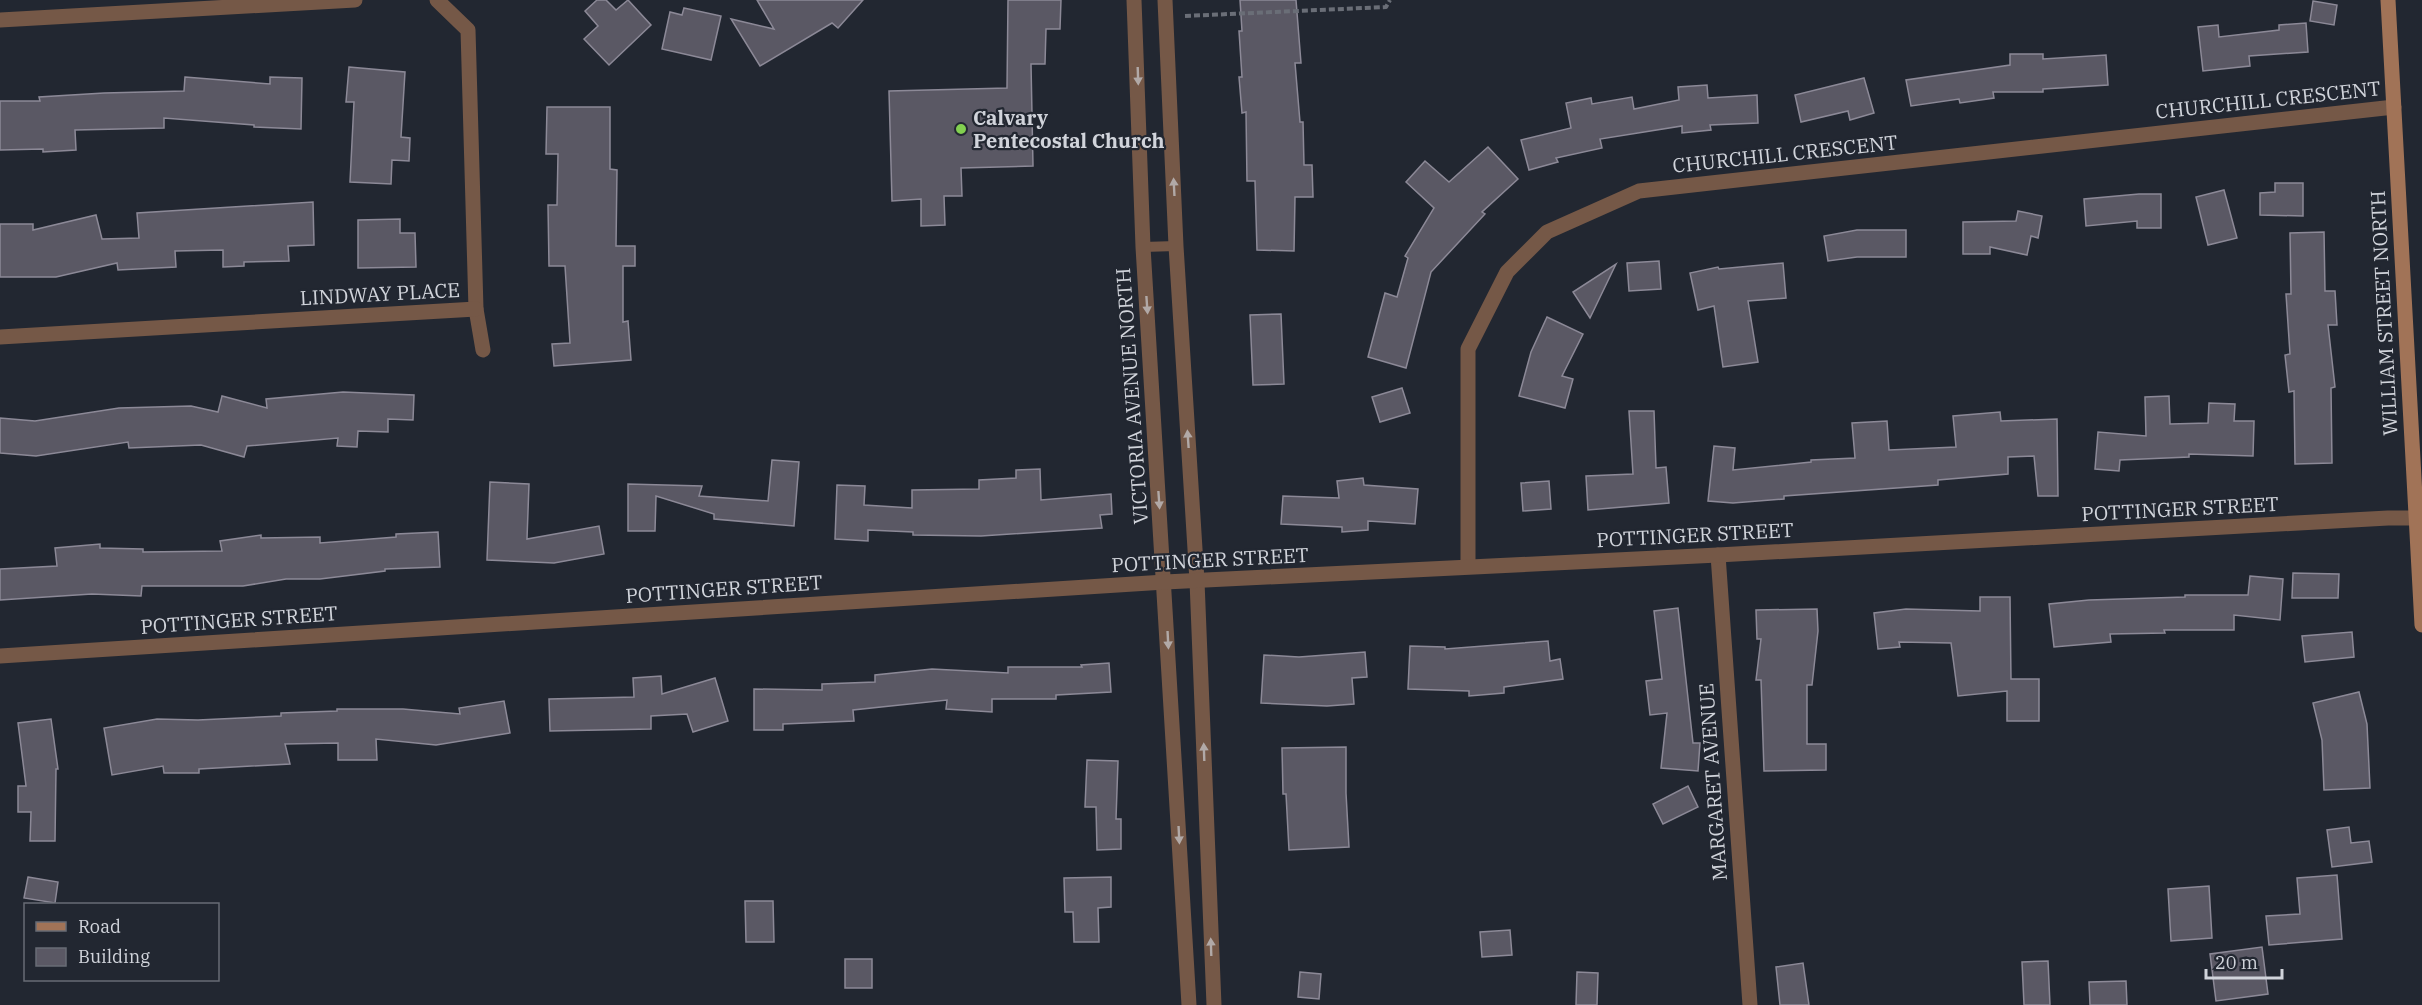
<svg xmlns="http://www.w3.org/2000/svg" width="2422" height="1005" font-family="'IBM Plex Serif',serif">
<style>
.building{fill:#5a5864;stroke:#8c8997;stroke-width:1.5}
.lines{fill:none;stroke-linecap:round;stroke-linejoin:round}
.path{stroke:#6a6e77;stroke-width:4;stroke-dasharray:6 3;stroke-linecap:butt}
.lane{stroke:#755847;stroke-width:10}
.street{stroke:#755847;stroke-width:15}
.secondary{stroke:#a17357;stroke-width:15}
.oneway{fill:#b1a9a7}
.poi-dot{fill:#82d050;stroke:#222731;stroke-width:2}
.labels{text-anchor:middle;stroke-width:4.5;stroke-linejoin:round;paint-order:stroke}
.street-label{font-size:20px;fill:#d1d4db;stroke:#222731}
.poi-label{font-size:20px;font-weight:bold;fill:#d1d4db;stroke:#222731;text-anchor:start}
</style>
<rect width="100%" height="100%" fill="#222731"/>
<g class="building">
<polygon points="597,0 606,0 616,10 628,0 651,25 609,65 584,39 598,26 585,11"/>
<polygon points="757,0 863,0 838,28 832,23 760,66 731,19 774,29"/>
<polygon points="1008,0 1061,0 1060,29 1046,29 1045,64 1031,64 1033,166 961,168 962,196 944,196 945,225 921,226 921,199 892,201 889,91 1007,88"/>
<polygon points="1240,0 1296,0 1301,63 1295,63 1300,122 1303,122 1304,165 1312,165 1313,197 1295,197 1294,251 1257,250 1255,181 1247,181 1246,112 1242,113 1239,77 1242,77 1239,31 1242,31"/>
<polygon points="2313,1 2337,5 2334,25 2310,21"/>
<polygon points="684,8 721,16 711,60 662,49 670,12 682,15"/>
<polygon points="2306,23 2308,52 2249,56 2250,66 2203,71 2198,27 2218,25 2219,37 2279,30 2279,25"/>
<polygon points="2010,54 2043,54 2043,59 2106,55 2108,85 2043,89 2043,92 1993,92 1994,98 1960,103 1959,99 1911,106 1906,80 2010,65"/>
<polygon points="349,67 405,72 401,137 410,138 409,161 392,160 391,184 350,182 354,102 346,102"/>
<polygon points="185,77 270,84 270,77 302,78 301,129 254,127 254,125 164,118 164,128 75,130 76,150 43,152 43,149 0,150 0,101 40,101 39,97 104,93 184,91"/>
<polygon points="1864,78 1874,113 1850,120 1848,111 1801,122 1795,95"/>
<polygon points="1707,85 1708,98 1757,95 1758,123 1710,125 1711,130 1682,133 1682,126 1600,139 1602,148 1556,158 1558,162 1529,170 1521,140 1571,128 1566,103 1591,98 1592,104 1632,97 1634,109 1679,100 1678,87"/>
<polygon points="547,107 610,107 610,169 617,170 616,246 635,246 635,266 623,266 623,322 628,321 631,360 554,366 552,344 570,343 565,266 549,266 548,205 557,205 558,154 546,154"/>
<polygon points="1488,147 1518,179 1482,212 1485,214 1431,272 1406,368 1368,357 1385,293 1397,297 1408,258 1405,256 1434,208 1406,182 1425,161 1449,182"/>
<polygon points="2275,183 2303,183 2303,216 2260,215 2260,193 2275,192"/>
<polygon points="2224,190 2237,238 2208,245 2196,197"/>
<polygon points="2139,194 2161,194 2161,228 2137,228 2137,221 2086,226 2084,199"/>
<polygon points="313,202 314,245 288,246 289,261 244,262 244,266 223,267 223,250 175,251 176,267 118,270 117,263 56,277 0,277 0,224 33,224 33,230 96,215 102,239 139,238 137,213"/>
<polygon points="2018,211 2042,216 2038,238 2031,236 2027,255 1990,247 1990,254 1963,254 1963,222 2016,221"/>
<polygon points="400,219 400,233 415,233 416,267 358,268 358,220"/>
<polygon points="1857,230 1906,230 1906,257 1857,257 1828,261 1824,236"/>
<polygon points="2324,232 2325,291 2335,291 2337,325 2328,325 2335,387 2331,388 2332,463 2295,464 2294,391 2289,392 2285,355 2290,354 2286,294 2291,294 2290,233"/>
<polygon points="1659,261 1661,289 1629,291 1627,263"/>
<polygon points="1783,263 1786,298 1748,301 1758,362 1723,367 1714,306 1698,310 1690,273 1718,267 1719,269"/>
<polygon points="1616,264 1590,318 1573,292"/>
<polygon points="1281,314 1284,384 1253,385 1250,315"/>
<polygon points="1547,317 1583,334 1562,376 1573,379 1565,408 1519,396 1531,352"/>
<polygon points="1402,388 1410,413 1380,422 1372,397"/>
<polygon points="343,392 414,395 413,420 388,419 388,432 358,431 357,447 337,446 338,438 247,446 244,457 201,445 129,448 128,442 36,456 0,453 0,418 35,421 119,408 191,406 218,412 222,396 267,408 266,399"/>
<polygon points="2169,396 2170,424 2208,423 2209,403 2235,404 2234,421 2254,421 2253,456 2189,454 2189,457 2120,460 2119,471 2095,469 2098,432 2146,436 2145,397"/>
<polygon points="1629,411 1654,411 1656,468 1666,467 1669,503 1588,510 1586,476 1633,474"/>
<polygon points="2000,412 2001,421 2057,419 2058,496 2038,496 2034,456 2008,457 2008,474 1938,480 1938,485 1784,496 1784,499 1733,503 1708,501 1714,446 1735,448 1733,470 1811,462 1811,460 1855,458 1852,423 1887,421 1889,450 1956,447 1953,416"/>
<polygon points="772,460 799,462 794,526 714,519 714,514 656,496 655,531 628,531 628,484 702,486 699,496 768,501"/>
<polygon points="1040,469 1041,500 1111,494 1112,514 1100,515 1102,528 981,536 913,535 913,532 868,530 868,541 835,539 837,485 865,486 864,505 912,508 912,490 979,489 979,480 1016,478 1016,470"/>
<polygon points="1363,478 1364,485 1418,489 1415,524 1368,521 1368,530 1342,532 1342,527 1281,524 1283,496 1339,498 1337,481"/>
<polygon points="1549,481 1551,509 1523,511 1521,483"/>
<polygon points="490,482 529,484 527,539 599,526 604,554 554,563 487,560"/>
<polygon points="438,532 440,567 385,569 385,571 320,579 286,579 243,586 142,586 141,596 92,594 0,600 0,569 57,566 55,548 100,544 100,548 143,549 143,552 222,551 220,541 261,535 261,538 320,537 320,543 396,537 396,534"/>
<polygon points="2293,573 2339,574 2338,598 2292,598"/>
<polygon points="2250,576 2283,579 2280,620 2234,615 2234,630 2164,630 2165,633 2110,634 2111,642 2054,647 2049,604 2089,600 2185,597 2185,595 2248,595"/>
<polygon points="1980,597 2010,597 2011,679 2039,679 2039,721 2007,721 2007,691 1958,696 1951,643 1899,642 1900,647 1878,649 1874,613 1906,609 1980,611"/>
<polygon points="1678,608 1693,743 1700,743 1698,771 1661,768 1667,713 1650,715 1646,681 1662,679 1654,611"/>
<polygon points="1817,609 1818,631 1812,685 1807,685 1807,744 1826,744 1826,770 1764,771 1761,680 1756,680 1761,639 1757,639 1756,610"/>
<polygon points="2352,632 2354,657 2305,662 2302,636"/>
<polygon points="1548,641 1550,661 1560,659 1563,679 1504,687 1504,693 1469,696 1469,691 1408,689 1410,646 1445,647 1445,649"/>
<polygon points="1365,652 1367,677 1352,678 1354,704 1327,706 1261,703 1264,655 1299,657"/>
<polygon points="1109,663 1111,692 1056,695 1056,699 992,699 992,712 946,709 947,700 853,710 854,721 783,724 783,730 754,730 754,689 822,690 822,684 875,682 875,675 932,669 1008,673 1008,667 1082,667 1081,665"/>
<polygon points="661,676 662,694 715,678 728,721 693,732 687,714 651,716 651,729 550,731 549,699 634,697 633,678"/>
<polygon points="2359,692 2367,724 2370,788 2324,790 2322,740 2313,703"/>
<polygon points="504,701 510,733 436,745 376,739 377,760 338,760 338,743 285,744 290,764 199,769 199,773 164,773 163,766 112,775 104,728 157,719 198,720 281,716 281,713 337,711 337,709 403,709 460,714 459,708"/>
<polygon points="51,719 58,769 56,769 55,841 30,841 31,812 18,812 18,786 26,786 18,723"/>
<polygon points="1346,747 1346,793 1349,847 1289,850 1286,794 1283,794 1282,748"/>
<polygon points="1087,760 1118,761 1116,819 1121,819 1121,849 1097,850 1096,807 1085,807"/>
<polygon points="1688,786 1698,807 1663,824 1653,804"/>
<polygon points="2349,827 2351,843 2369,841 2372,862 2332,867 2327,830"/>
<polygon points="2337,875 2342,939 2269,945 2266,916 2300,914 2297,878"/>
<polygon points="28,877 58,882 55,903 24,898"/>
<polygon points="1111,877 1111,907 1098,908 1099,942 1074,942 1073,912 1065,912 1064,878"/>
<polygon points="2209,886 2212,938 2171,941 2168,889"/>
<polygon points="745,901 773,901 774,942 746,942"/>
<polygon points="1510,930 1512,955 1482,957 1480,932"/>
<polygon points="2262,947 2268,994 2216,1001 2210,954"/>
<rect x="845" y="959" width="27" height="29"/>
<polygon points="2048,961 2050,1005 2024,1005 2022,962"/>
<polygon points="1803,963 1809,1005 1780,1005 1776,967"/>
<polygon points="1300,972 1321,974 1319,999 1298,997"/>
<polygon points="1577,972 1598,973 1597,1005 1576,1005"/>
<polygon points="2126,981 2127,1005 2090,1005 2089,982"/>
</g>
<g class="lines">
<polyline class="path" points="1185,16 1386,7 1390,0"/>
<polyline class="lane" points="1143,247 1176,246"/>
<g class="street">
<polyline points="437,0 468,30 476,309 483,350"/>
<polyline points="1134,0 1143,247 1189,1005"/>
<polyline points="1165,0 1176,246 1197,581 1214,1005"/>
<polyline points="0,20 355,0"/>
<polyline points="0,337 476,309"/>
<polyline points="1718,555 1750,1005"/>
<polyline points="1468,566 1468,349 1507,272 1547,232 1639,191 2394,107"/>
<polyline points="0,656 1165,582 1718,555 2388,518 2422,518"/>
</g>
<polyline class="secondary" points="2388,0 2422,625"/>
</g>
<defs><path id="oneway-solid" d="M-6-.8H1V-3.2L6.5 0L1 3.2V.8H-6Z" transform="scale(1.5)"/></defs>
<g class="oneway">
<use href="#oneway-solid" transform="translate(1138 76) rotate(88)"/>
<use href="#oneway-solid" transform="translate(1174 187) rotate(-93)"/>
<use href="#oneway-solid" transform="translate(1147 305) rotate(86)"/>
<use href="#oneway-solid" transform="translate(1188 439) rotate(-94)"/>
<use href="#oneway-solid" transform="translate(1159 500) rotate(86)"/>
<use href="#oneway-solid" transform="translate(1168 640) rotate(87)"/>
<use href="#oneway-solid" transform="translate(1204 752) rotate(-92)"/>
<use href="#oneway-solid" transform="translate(1179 835) rotate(87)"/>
<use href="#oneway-solid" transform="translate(1211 947) rotate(-92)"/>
</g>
<circle class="poi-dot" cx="961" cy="129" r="6"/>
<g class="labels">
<g class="street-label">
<text transform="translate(2268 100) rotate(-6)" y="7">CHURCHILL CRESCENT</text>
<text transform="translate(1785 154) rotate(-6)" y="7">CHURCHILL CRESCENT</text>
<text transform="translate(380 294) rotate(-3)" y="7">LINDWAY PLACE</text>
<text transform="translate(2384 313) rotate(-93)" y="7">WILLIAM STREET NORTH</text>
<text transform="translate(1132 396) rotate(-94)" y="7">VICTORIA AVENUE NORTH</text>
<text transform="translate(2180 509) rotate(-3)" y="7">POTTINGER STREET</text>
<text transform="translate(1695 535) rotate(-3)" y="7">POTTINGER STREET</text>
<text transform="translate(1210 560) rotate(-3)" y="7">POTTINGER STREET</text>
<text transform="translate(724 589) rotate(-4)" y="7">POTTINGER STREET</text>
<text transform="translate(239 620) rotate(-4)" y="7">POTTINGER STREET</text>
<text transform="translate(1713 782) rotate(-94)" y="7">MARGARET AVENUE</text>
</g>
<g class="poi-label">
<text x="973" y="125">Calvary<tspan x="973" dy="23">Pentecostal Church</tspan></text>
</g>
</g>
<rect x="24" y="903" width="195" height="78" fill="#222731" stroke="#686c75" stroke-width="1.5"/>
<rect x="36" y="922" width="30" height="9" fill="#a17357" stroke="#686c75" stroke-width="1.5"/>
<text x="78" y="933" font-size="18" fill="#d1d4db">Road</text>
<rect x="36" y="948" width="30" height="18" fill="#5a5864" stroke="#686c75" stroke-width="1.5"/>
<text x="78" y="963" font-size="18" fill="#d1d4db">Building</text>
<path d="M2206 969v9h76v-9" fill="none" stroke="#d1d4db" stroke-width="3"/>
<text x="2215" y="969" font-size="18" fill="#d1d4db" stroke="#222731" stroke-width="4.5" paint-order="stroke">20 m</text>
</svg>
